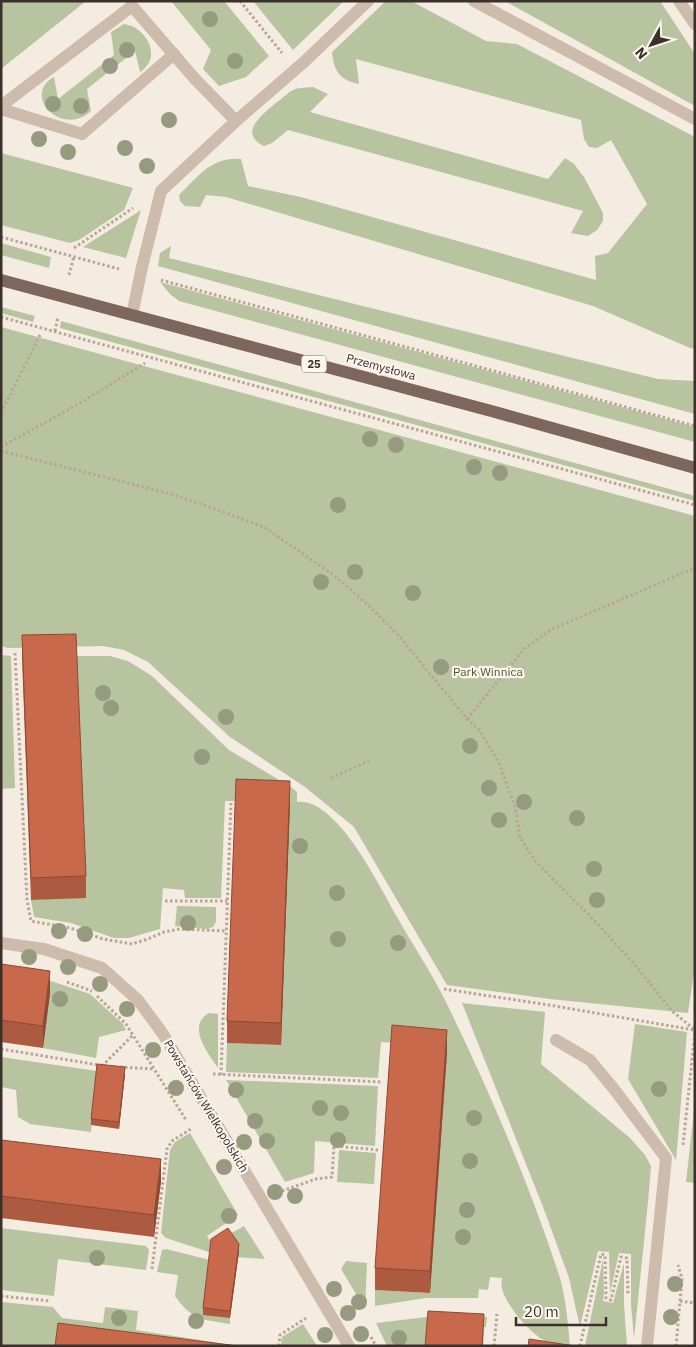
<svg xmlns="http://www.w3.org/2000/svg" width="696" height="1347" font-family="'IBM Plex Sans',sans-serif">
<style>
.green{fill:#b8c4a0}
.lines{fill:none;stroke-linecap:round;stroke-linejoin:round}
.path{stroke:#b9a596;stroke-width:3;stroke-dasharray:2.5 2.5;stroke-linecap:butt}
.minor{stroke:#cdbbac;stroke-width:12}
.major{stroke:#7d675c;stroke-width:12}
.tree{fill:#969b7f}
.wall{fill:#ac5a40}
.shaded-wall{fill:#8c4a34}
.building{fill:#c8694b;stroke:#8c4a34}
.labels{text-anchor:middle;stroke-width:4.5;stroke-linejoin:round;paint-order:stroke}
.shield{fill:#fbf5ee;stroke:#756b66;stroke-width:1}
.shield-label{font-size:11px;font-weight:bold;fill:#3b302b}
.street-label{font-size:12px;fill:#3b302b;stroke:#fbf5ee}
.park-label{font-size:12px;fill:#4a5a2e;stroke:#fbf5ee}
</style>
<rect width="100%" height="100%" fill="#f4ebe1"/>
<g class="green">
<polygon points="1,1 86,1 1,69"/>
<polygon points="171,1 224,1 269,56 246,77 219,86 203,69 211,50"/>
<polygon points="253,1 344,1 293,50"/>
<path d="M 386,1 L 411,1 L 486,41 L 517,44 L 695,137 L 695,349 L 690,348 L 593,306 L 226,197 L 206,195 L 200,207 L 185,206 L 180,201 L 179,195 C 199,176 211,157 241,159 L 248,186 L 301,197 L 596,280 L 595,256 L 608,253 L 647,204 L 611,140 L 597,148 L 589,147 L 584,139 L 581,120 L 356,59 L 359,84 C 340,80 334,72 332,52 Z"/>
<polygon points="505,1 660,1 695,54 695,106"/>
<path d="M 124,24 C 147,27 163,58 140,72 L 135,51 L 87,89 L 91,111 C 62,138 21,95 54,77 L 58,99 L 114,55 L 111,32 Z"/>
<path d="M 313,87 L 328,94 L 310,112 L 548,179 L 565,158 L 574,164 L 584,177 L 603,213 L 603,221 L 597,230 L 588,236 L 571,233 L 583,211 L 288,130 L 272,143 L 264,146 C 237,133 263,114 277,102 C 282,99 288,92 293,90 C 299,87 307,88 313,87 Z"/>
<polygon points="1,153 122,185 133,188 124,210 79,240 70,243 1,225"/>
<polygon points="141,210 126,258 83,247"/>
<polygon points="1,243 51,257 49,268 1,255"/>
<polygon points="171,246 169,258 658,379 695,381 695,414 158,266 160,253"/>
<polygon points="160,282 695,427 695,442 179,301 170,294"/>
<polygon points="1,307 35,316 33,322 1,313"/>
<polygon points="61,321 695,496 695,501 60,328"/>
<polygon points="1,327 695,516 695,966 688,1013 550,999 447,985 354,827 305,787 230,737 148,662 124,650 103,646 8,648 1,646"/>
<polygon points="1,655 11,656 15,788 1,789"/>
<path d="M 76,656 L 110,656 L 128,661 L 152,676 L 229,750 L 291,787 L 297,792 L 297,802 C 336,796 380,887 397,917 C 413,945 431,972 446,1002 C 489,1090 530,1185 560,1278 C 566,1300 568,1323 570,1346 C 560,1345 549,1344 540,1338 C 526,1328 507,1306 502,1289 C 501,1286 502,1281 502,1278 L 490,1277 L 488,1290 L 479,1289 L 478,1298 L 426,1298 L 375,1306 L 375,1290 L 430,1293 L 447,1046 L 381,1042 L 378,1078 L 226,1072 L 227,1043 L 281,1045 L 236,801 L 225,801 L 221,898 L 185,898 L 184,890 L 163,888 L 160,929 L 129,938 L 114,938 L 71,923 L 34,917 L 31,900 L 86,897 Z"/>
<polygon points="177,906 216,907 216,922 213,927 207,929 175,926"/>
<polygon points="1,971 45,979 90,994 123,1024 126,1030 99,1037 96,1058 43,1048 50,993"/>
<polygon points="462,1003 545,1012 541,1064 630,1138 645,1155 651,1166 648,1202 634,1339 631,1304 631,1254 619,1253 610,1293 609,1252 598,1251 580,1327 569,1278 545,1212"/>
<path d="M 209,1013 L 218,1014 L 218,1068 C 208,1053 186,1026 209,1013 Z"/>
<polygon points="635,1024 687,1032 676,1160 628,1079"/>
<polygon points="1,1057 97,1071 91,1132 30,1124 18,1117 16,1090 1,1087"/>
<polygon points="226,1080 378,1086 375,1146 315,1141 314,1173 285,1182"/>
<polygon points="695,1102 695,1183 686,1182"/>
<polygon points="190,1133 238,1215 207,1236 220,1256 228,1235 244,1226 265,1259 221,1256 166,1238 161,1233 170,1150 175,1142"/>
<polygon points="339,1150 376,1153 374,1184 337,1182"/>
<polygon points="1,1228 146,1246 149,1250 146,1270 58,1259 54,1296 1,1290"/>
<path d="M 166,1249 L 210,1260 L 230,1318 L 230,1324 C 201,1319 193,1321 175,1296 L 178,1275 L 157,1272 L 162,1250 Z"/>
<polygon points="603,1259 604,1293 603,1301 613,1303 624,1263 624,1304 627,1346 585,1346"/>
<polygon points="346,1261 367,1263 365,1309 341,1269"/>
<polygon points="1,1302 53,1307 62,1318 103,1323 105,1307 138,1311 136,1330 238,1346 1,1346"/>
<polygon points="435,1316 487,1317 486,1327 428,1324 426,1346 387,1346 376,1323"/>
<polygon points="303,1324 317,1346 281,1346 282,1337"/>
</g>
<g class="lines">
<g class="path">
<polyline points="240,1 282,53"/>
<polyline points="1,237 119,269"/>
<polyline points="74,248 133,208"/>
<polyline points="69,275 74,256"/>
<polyline points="161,280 695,426"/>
<polyline points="1,317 695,505"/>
<polyline points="55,331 58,317"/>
<polyline points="1,413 40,335"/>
<polyline points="1,447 82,402 145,363"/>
<polyline points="1,451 175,495 234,516 264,527 335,576 368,605 400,637 467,719 480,731 499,763 515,807 520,837 535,861 593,919 635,965 672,1011 695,1030"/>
<polyline points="15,653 27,900 31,921 70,928 103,939 132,944 148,939 164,932 180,929 226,931"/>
<polyline points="467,719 524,649 552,629 695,568"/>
<polyline points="331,778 369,761"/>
<polyline points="165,901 227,901"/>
<polyline points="67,982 92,991"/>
<polyline points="444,989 549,1005 694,1030"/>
<polyline points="97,996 126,1024 186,1120"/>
<polyline points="1,1049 99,1065"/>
<polyline points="102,1066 133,1035"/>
<polyline points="120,1067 154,1069"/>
<polyline points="213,1074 382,1082"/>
<polyline points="221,1075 231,803"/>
<polyline points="683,1145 695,1032"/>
<polyline points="282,1191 316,1179 332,1177 334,1146 379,1150"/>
<polyline points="152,1269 167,1149 172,1141 191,1129"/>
<polyline points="1,1296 50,1301"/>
<polyline points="680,1301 695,1303"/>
<polyline points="371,1337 376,1346"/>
<polyline points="279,1346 280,1335 306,1318"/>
<polyline points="494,1346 497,1314"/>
<polyline points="580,1346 601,1254 605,1255 606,1298 611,1300 621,1257 627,1258 628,1294"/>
<polyline points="676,1346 682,1279 678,1265"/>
</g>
<g class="minor">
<polyline points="474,1 695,119"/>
<polyline points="679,1 695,24"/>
<polyline points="1,106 132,6 195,79 236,121"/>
<polyline points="1,109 82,134 174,54"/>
<polyline points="132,315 142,267 161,191 236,121 304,62 368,1"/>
<polyline points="1,943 44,949 102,968 138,1000 163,1034 349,1346"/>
<polyline points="556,1040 590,1060 614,1089 666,1158 647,1346"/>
</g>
<polyline class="major" points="1,280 495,412 695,468"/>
</g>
<g class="tree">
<circle cx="210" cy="19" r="8"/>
<circle cx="127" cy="50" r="8"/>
<circle cx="235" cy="61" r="8"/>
<circle cx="110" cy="66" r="8"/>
<circle cx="53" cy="104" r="8"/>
<circle cx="81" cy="106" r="8"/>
<circle cx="169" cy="120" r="8"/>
<circle cx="39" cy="139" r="8"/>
<circle cx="125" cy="148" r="8"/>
<circle cx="68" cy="152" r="8"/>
<circle cx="147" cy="166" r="8"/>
<circle cx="370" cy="439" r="8"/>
<circle cx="396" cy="445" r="8"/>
<circle cx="474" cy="467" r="8"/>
<circle cx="500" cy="473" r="8"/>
<circle cx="338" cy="505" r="8"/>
<circle cx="355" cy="572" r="8"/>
<circle cx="321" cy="582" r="8"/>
<circle cx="413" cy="593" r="8"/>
<circle cx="441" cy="667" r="8"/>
<circle cx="103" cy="693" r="8"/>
<circle cx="111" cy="708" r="8"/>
<circle cx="226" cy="717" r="8"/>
<circle cx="470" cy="746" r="8"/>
<circle cx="202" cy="757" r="8"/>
<circle cx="489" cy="788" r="8"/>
<circle cx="524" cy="802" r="8"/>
<circle cx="577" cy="818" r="8"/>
<circle cx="499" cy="820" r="8"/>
<circle cx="300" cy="846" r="8"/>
<circle cx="594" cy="869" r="8"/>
<circle cx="337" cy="893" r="8"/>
<circle cx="597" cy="900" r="8"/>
<circle cx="188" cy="923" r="8"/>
<circle cx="59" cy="931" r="8"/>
<circle cx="85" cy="934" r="8"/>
<circle cx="338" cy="939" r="8"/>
<circle cx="398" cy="943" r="8"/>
<circle cx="29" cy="957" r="8"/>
<circle cx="68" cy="967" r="8"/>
<circle cx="100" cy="984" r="8"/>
<circle cx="60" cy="999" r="8"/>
<circle cx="127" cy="1009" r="8"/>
<circle cx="153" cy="1050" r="8"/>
<circle cx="176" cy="1088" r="8"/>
<circle cx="659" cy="1089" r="8"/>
<circle cx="236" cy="1090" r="8"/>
<circle cx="320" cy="1108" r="8"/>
<circle cx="341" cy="1113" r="8"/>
<circle cx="474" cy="1118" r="8"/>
<circle cx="255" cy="1121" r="8"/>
<circle cx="338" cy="1140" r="8"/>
<circle cx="267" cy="1141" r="8"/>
<circle cx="244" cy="1142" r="8"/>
<circle cx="470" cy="1161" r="8"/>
<circle cx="224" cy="1167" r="8"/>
<circle cx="275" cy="1192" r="8"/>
<circle cx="295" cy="1196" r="8"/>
<circle cx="467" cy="1210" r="8"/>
<circle cx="229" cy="1216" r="8"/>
<circle cx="463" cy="1237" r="8"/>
<circle cx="97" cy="1258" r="8"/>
<circle cx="675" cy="1284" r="8"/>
<circle cx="334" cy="1289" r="8"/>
<circle cx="359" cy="1302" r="8"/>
<circle cx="348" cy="1313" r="8"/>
<circle cx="671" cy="1317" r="8"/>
<circle cx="119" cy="1318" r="8"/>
<circle cx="196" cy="1321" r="8"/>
<circle cx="361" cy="1334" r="8"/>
<circle cx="325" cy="1335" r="8"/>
<circle cx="399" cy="1338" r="8"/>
</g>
<g class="wall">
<polygon points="22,635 86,876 86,898 31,900 22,657"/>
<polygon points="290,803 281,1045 227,1043 227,1021"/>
<polygon points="1,964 50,993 43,1048 1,1042"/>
<polygon points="447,1052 430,1293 375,1290 375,1268"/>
<polygon points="125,1074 119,1129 91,1125 91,1119"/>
<polygon points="1,1140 161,1181 154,1237 1,1218"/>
<polygon points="239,1251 230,1318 203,1315 203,1308"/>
</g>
<g class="shaded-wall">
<polygon points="290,781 290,803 281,1045 281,1023"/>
<polygon points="50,971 50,993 43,1048 43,1026"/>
<polygon points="447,1030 447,1052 430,1293 430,1271"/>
<polygon points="125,1067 125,1074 119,1129 119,1122"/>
<polygon points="161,1159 161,1181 154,1237 154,1215"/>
<polygon points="239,1244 239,1251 230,1318 230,1311"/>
<polygon points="484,1314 483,1346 482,1346"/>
</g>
<g class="building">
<polygon points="76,634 86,876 31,878 22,635"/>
<polygon points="236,779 290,781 281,1023 227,1021"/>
<polygon points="1,964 50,971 43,1026 1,1020"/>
<polygon points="392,1025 447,1030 430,1271 375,1268"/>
<polygon points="97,1064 125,1067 119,1122 91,1119"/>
<polygon points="1,1140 161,1159 154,1215 1,1196"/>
<polygon points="228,1228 239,1244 230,1311 203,1308 211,1239"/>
<polygon points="428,1311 484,1314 482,1346 425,1346"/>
<polygon points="58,1323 238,1346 55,1346"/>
<polygon points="529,1339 575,1346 528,1346"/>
</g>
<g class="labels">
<rect class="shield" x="301.5" y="355.5" width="25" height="17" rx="4"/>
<g class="shield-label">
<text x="314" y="368">25</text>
</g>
<g class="street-label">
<text transform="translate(381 367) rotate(15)" y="4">Przemysłowa</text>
<text transform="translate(206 1106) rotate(59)" y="4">Powstańców Wielkopolskich</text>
</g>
<g class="park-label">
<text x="488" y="676">Park Winnica</text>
</g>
</g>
<rect width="696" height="1347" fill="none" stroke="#3b302b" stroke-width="5"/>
<g transform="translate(651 45) rotate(230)" stroke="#fbf5ee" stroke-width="4" paint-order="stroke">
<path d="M0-4L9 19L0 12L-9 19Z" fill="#3b302b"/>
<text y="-8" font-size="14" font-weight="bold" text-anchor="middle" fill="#3b302b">N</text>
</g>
<path d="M516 1317v8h90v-8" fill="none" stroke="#3b302b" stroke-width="2.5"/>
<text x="524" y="1317" font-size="15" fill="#3b302b" stroke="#fbf5ee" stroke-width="4" paint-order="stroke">20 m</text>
</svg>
